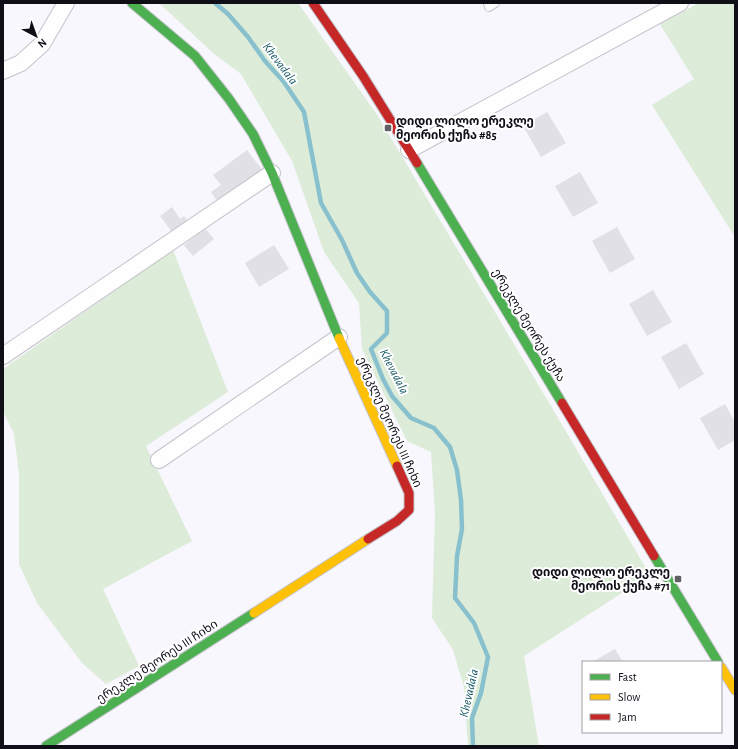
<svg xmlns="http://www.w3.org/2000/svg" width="738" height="749" font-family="'Alegreya Sans','Noto Sans Georgian',sans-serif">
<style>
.green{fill:#dcecd8}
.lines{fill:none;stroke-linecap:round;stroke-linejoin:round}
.stream{stroke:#89c0cd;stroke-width:4.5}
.building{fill:#e1e0e7}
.lane-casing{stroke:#c4c3ca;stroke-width:10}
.street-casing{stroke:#c4c3ca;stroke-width:18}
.fast-casing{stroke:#c4c3ca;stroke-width:11}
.slow-casing{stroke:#c4c3ca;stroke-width:11}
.jam-casing{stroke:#c4c3ca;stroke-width:11}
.lane{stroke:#fefeff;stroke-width:8}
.street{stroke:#fefeff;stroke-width:16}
.fast{stroke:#4caf50;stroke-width:9}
.slow{stroke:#ffc107;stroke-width:9}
.jam{stroke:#c62828;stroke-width:9}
.poi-dot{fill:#616067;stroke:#fff;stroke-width:1.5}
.labels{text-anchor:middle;stroke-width:4;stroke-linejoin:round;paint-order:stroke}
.poi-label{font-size:12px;font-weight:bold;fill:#100e16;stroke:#fff;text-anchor:start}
.street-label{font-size:12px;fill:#100e16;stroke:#fff}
.water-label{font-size:13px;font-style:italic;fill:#195b68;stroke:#fff}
</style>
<rect width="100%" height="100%" fill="#f8f7fd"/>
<g class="green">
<polygon points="159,3 298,3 376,113 551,406 650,575 524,656 539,746 468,746 464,687 453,650 432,618 435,513 431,452 407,441 362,349 359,303 324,252 292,161 241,74 213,53"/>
<polygon points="699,3 735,3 735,237 652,105 694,79 660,24"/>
<polygon points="173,250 228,392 146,446 192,541 103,589 139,666 106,684 82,663 37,603 19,564 19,474 14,434 3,411 3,369"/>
</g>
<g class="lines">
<polyline class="stream" points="215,3 228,14 248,37 265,61 284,82 304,112 321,203 342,240 357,273 370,292 387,311 387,333 371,349 383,379 392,396 411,418 434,428 450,447 457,470 461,500 462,529 457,556 455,598 474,623 488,657 481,693 472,718 473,746"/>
</g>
<g class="building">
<polygon points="547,112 566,143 541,157 523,126"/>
<polygon points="247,150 264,172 220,205 211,192 221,185 213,175"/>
<polygon points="580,172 598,203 573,217 555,186"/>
<polygon points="172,207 180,219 184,216 190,224 175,236 160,216"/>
<polygon points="617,227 635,259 610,273 592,241"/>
<polygon points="205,228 214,239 193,256 184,245"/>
<polygon points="274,245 289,269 259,287 245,263"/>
<polygon points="653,290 672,322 647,336 629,304"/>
<polygon points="686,343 704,374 679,389 661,357"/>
<polygon points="725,404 735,422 735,440 718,450 700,418"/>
<polygon points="615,649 623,662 592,662"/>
</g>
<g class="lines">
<g class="lane-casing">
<polyline id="lane" points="488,3 489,7 495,3"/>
</g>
<g class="street-casing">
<g id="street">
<polyline points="3,71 21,63 42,44 66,3"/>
<polyline points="409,150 680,3"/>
<polyline points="3,356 272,173"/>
<polyline points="159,460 339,337"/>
</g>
</g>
<g class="fast-casing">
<g id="fast">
<polyline points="132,3 195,56 229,99 253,134 272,173 339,338"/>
<polyline points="417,163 562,403"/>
<polyline points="654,556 718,662"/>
<polyline points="46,746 254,613"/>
</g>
</g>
<g class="slow-casing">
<g id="slow">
<polyline points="339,338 397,466"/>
<polyline points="254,613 368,539"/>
<polyline points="721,667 735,690"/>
</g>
</g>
<g class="jam-casing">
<g id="jam">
<polyline points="313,3 363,76 417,163"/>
<polyline points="562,403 654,556"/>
<polyline points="368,539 397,521 409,510 409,493 397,466"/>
</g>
</g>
<use href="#lane" class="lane"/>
<use href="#street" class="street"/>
<use href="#fast" class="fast"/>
<use href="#slow" class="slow"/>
<use href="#jam" class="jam"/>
</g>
<g class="poi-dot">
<rect x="384" y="124" width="8" height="8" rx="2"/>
<rect x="674" y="575" width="8" height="8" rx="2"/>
</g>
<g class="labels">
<g class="poi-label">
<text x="396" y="125">დიდი ლილო ერეკლე<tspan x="396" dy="14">მეორის ქუჩა #85</tspan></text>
<text x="670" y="576" text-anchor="end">დიდი ლილო ერეკლე<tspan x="670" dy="14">მეორის ქუჩა #71</tspan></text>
</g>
<g class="street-label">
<text transform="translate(529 325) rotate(59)" y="4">ერეკლე მეორეს ქუჩა</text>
<text transform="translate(390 422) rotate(66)" y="4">ერეკლე მეორეს III ჩიხი</text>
<text transform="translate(157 661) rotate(-33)" y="4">ერეკლე მეორეს III ჩიხი</text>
</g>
<g class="water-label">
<text transform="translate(281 63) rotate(53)" y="5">Khevadala</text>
<text transform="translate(395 371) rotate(63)" y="5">Khevadala</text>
<text transform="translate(468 693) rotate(-77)" y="5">Khevadala</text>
</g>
</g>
<rect width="738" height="749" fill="none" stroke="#100e16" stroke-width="8"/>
<rect x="582" y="661" width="140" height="72" fill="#ffffff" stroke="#9f9fa2"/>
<rect x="590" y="674" width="20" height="6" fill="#4caf50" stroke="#9f9fa2"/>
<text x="618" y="681" font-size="12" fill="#100e16">Fast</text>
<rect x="590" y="694" width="20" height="6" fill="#ffc107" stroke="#9f9fa2"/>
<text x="618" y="701" font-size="12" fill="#100e16">Slow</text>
<rect x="590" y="714" width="20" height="6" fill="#c62828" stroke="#9f9fa2"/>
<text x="618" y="721" font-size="12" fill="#100e16">Jam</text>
<g transform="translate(36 36) rotate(139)" stroke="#ffffff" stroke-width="3" paint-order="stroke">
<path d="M0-3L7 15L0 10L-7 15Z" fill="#100e16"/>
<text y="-6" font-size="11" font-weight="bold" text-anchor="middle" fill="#100e16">N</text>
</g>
</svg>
